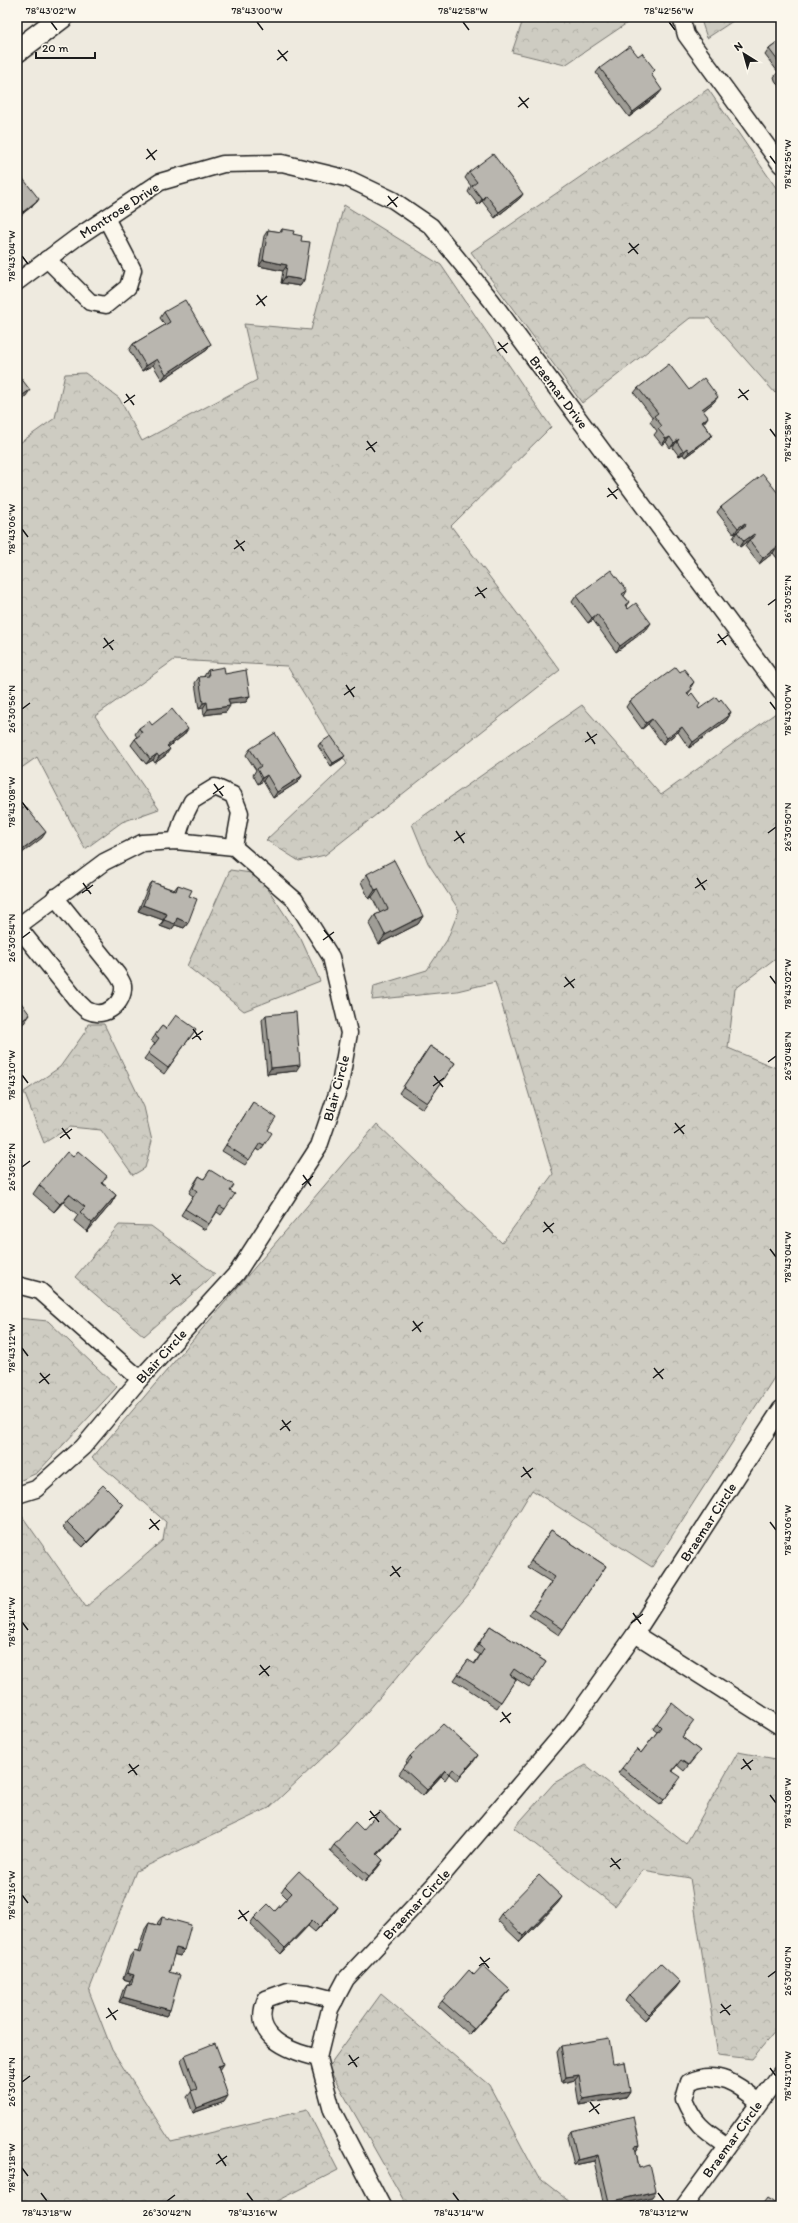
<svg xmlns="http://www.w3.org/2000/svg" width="798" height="2223" font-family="Itim,sans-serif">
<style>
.forest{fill:url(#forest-crowns);stroke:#75746f}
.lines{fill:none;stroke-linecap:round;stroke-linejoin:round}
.street-casing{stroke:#1c1c1c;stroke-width:19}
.primary-casing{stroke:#1c1c1c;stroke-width:25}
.street{stroke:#fbf7ec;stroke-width:16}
.primary{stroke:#fbf7ec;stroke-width:22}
.wall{fill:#9f9d96;stroke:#1c1c1c}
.shaded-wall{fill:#827f7a;stroke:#1c1c1c}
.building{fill:#b9b6af;stroke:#1c1c1c}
.ticks{fill:none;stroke:#1c1c1c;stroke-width:1.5}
.labels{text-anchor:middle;stroke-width:3.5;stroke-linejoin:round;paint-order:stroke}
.street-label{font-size:14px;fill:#1c1c1c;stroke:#fbf7ec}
.neatline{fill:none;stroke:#1c1c1c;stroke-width:1.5}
.ticks-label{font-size:10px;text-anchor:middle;fill:#1c1c1c}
</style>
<defs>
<pattern id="forest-crowns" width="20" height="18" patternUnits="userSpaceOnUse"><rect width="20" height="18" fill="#ceccc2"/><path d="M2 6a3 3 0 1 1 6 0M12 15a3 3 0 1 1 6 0" fill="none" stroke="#b0afa6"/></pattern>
</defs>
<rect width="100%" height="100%" fill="#eeeadf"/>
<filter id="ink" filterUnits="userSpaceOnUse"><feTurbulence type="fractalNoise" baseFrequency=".025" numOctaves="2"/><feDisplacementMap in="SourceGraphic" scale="8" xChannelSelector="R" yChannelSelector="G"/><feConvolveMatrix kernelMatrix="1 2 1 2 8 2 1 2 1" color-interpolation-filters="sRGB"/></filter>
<g filter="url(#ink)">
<g class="forest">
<polygon points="524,17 636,17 565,65 512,52"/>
<polygon points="700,17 739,17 707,38"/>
<polygon points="708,89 781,195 781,389 775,393 709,318 690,318 582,403 471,252"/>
<polygon points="344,205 441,265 551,427 451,526 560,670 325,855 299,861 266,840 347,764 287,666 174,660 95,716 159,809 122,822 85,849 37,757 17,771 17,445 55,418 65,374 85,373 119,398 142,441 257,380 244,324 311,330"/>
<polygon points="582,705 661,795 780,710 781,711 781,954 735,989 728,1048 781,1070 781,1367 652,1567 532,1490 469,1594 348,1734 269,1808 136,1871 89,1991 112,2050 171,2142 307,2110 338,2170 268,2206 17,2206 17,1518 22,1516 86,1607 163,1540 166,1522 92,1458 377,1124 502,1243 553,1174 495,982 457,991 372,1000 374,986 427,970 447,940 459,910 428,863 412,824"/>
<polygon points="230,870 258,874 301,939 320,981 244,1011 187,966"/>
<polygon points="88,1024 104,1024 144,1107 152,1141 145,1168 133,1175 101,1130 70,1127 44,1143 24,1092 60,1067 85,1032"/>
<polygon points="119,1225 151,1226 215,1274 144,1336 75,1277"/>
<polygon points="17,1318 48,1321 117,1387 37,1473 17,1482"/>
<polygon points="738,1752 781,1760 781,2024 752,2059 718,2055 690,1878 643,1870 615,1906 514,1828 554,1783 586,1765 686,1844"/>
<polygon points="381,1994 489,2085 538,2177 575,2206 407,2206 328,2067"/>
</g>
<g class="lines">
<g class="street-casing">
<g id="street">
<polyline points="681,17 686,35 781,165"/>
<polyline points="47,259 90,302 106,305 128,287 133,270 106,218"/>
<polyline points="17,282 76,238 160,182 223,164 282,163 349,179 393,200 431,226 491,300 781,692"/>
<polyline points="176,841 183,819 192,801 215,787 233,795 240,813 234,847"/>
<polyline points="17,927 104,862 142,843 176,841 234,847 295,900 331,957 349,1033 340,1085 319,1146 237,1273 140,1379 83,1447 36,1489 17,1495"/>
<path d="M 18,927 L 79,1003 C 82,1005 85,1010 89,1011 C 105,1019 125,1003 123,985 C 122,982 119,977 117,974 L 55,897"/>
<polyline points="17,1285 40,1291 140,1379"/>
<polyline points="635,1634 781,1727"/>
<path d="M 318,2058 C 289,2051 250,2037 266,1999 L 288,1991 L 308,1993 L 335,2000"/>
<path d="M 727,2146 C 704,2130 695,2125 684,2099 L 689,2082 C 717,2069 738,2084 759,2102"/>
<polyline points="382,2206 332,2110 318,2058 330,2009 346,1979 435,1884 571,1724 635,1634 781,1409"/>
<polyline points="684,2206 781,2073"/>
</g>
</g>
<g class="primary-casing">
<polyline id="primary" points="17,51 62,17"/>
</g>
<use href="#street" class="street"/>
<use href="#primary" class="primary"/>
</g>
<g class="wall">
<polygon points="781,40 781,88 776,83 774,77 778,72 765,55 769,49"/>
<polygon points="600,68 652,75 658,95 629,117 596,73"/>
<polygon points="17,171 37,202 21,215 17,210"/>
<polygon points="469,172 523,194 519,199 495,218 482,201 478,205 468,192 471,186 465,178"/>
<polygon points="282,229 293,234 301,241 304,280 300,286 281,283 283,271 259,266 264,236 268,230 280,232"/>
<polygon points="164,312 211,344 207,350 162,380 153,365 142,371 129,350 133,344 165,325 160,318"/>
<polygon points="638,388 689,390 714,402 703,411 708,417 703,423 712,435 708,440 685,457 683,454 679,456 673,448 675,444 670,448 666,442 662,445 654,435 657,431 650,422 653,418 634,393"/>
<polygon points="781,497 781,563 773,553 759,564 745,546 749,540 740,547 733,538 737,532 741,529 734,534 717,512 721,507"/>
<polygon points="627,591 624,596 629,602 626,606 647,629 616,652 593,620 588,623 572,602 576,596"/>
<polygon points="208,670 225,674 250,696 246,702 229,704 226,712 204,715 203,708 199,709 195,683 199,677 205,677 204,676"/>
<polygon points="680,672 694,682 691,687 692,689 688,694 699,709 719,701 731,712 726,721 689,748 678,732 663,744 648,724 642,729 626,707 630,701"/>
<polygon points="139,728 184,735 168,747 166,755 155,763 153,760 146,764 131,745 135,739 137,737 135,734"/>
<polygon points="320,743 345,756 342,759 331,766 318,746"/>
<polygon points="250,749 302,776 298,782 273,798 263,781 258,784 253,775 256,770 246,755"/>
<polygon points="367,874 423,916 418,924 379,944 369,924 375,915 380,913 372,897 369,899 361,882"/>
<polygon points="152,882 174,890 178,885 189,896 188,923 184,928 175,925 171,930 160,926 163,920 138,911 148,887"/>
<polygon points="266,1015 296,1071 267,1074 262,1020"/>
<polygon points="162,1026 166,1029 196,1029 164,1074 144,1059 155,1044 151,1041"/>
<polygon points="430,1046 455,1063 423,1109 399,1093"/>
<polygon points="253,1102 268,1130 264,1145 260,1151 256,1149 245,1165 222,1151"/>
<polygon points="210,1170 230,1191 225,1209 221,1215 217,1212 205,1230 181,1215 193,1196 189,1193 195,1182 199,1176 204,1179"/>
<polygon points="102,1183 116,1195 111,1204 87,1232 74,1221 78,1215 63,1202 54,1212 33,1194 39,1185"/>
<polygon points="123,1505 119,1510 83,1547 63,1528 67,1522"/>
<polygon points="781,1514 781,1521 778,1519"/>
<polygon points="551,1530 606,1566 559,1635 529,1615 551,1582 527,1567"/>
<polygon points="490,1626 546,1662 529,1687 510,1675 516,1679 497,1708 454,1680 468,1660 474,1664 480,1655 474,1651"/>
<polygon points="657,1723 690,1727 682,1737 700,1751 684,1771 677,1765 673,1771 677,1783 660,1805 618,1773 622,1768 641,1753 657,1732 653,1729"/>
<polygon points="410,1756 474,1761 457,1781 449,1774 445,1780 441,1776 423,1796 399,1774 407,1763 406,1762"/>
<polygon points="363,1830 396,1835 378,1855 383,1860 379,1866 365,1882 330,1851 334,1845"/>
<polygon points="285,1886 338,1907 334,1913 315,1932 308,1926 281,1954 250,1924 254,1918 275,1911 287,1898 281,1892"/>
<polygon points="558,1903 520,1942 497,1920 501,1914"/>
<polygon points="162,1917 184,1950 180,1956 174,1954 169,1972 170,2010 166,2016 119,2002 123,1990 127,1984 129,1984 130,1981 123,1979 130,1956 134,1951 138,1952 145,1929 149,1923 157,1925 158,1922"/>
<polygon points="474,1975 510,1990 506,1995 470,2035 438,2006 442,2001"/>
<polygon points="676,1988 645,2020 625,2001 629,1995"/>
<polygon points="561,2046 630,2091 626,2097 579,2105 575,2080 562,2083 557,2052"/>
<polygon points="185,2055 219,2070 224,2102 193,2113 187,2097 192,2091 181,2060"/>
<polygon points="571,2131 640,2145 636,2151 639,2168 652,2197 614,2206 604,2206 594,2161 574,2165 567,2137"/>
</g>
<g class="shaded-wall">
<polygon points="662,90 658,95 629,117 633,112"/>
<polygon points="523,194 519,199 495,218 499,212"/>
<polygon points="486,195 482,201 478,205 482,199"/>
<polygon points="39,199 37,202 21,215 23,212"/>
<polygon points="263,260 287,265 283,271 259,266"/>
<polygon points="285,277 304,280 300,286 281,283"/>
<polygon points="211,344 207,350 162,380 166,374"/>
<polygon points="157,359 153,365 142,371 146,366"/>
<polygon points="30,390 26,396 17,402 17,399"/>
<polygon points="718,397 714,402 698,415 702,409"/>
<polygon points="708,417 704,423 698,427 702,422"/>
<polygon points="712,435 708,440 685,457 689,452"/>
<polygon points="670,437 666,442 662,445 666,439"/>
<polygon points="679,439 675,444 670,448 674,443"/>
<polygon points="687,448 683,454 679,456 683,451"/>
<polygon points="745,523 741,529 734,534 738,528"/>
<polygon points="754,534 749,540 740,547 744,541"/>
<polygon points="777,547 773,553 759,564 763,558"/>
<polygon points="597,614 593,620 588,623 592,618"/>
<polygon points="651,623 647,629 616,652 620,646"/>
<polygon points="250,696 246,702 224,705 228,699"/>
<polygon points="207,702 203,708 199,709 203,703"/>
<polygon points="230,706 226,712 204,715 208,709"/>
<polygon points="731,712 727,717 730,715 726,721 689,748 693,742"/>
<polygon points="652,719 648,724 642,729 646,723"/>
<polygon points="682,727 678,732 663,744 667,738"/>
<polygon points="188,729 184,735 163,751 167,746"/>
<polygon points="170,749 166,755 155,763 159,757"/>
<polygon points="157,754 153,760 146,764 150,759"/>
<polygon points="345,756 342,759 331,766 333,763"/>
<polygon points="267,775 263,781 258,784 262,778"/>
<polygon points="302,776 298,782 273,798 277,792"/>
<polygon points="46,832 42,838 17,857 17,854"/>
<polygon points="378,889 372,897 369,899 375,890"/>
<polygon points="143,905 167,914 163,920 138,911"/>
<polygon points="423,916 418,924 379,944 385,935"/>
<polygon points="177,918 188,923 184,928 175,925 171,930 160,926 164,920"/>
<polygon points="30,1015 24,1023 17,1028 17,1024"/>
<polygon points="300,1065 296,1071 267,1074 271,1068"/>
<polygon points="69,1194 63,1202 54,1212 60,1204"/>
<polygon points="116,1195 111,1204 87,1232 92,1223"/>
<polygon points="123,1505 119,1510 83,1547 87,1542"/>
<polygon points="478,1755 474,1761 457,1781 461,1775"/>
<polygon points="445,1770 441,1776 423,1796 427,1790"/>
<polygon points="400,1830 396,1835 373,1860 377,1854"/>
<polygon points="383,1860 379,1866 365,1882 369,1876"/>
<polygon points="562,1897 558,1903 520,1942 524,1936"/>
<polygon points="338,1907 334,1913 315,1932 319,1927"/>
<polygon points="312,1920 308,1926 281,1954 285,1948"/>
<polygon points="176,1948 184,1950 180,1956 172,1954"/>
<polygon points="127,1973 134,1975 130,1981 123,1979"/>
<polygon points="680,1982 676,1988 645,2020 649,2014"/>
<polygon points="510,1990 506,1995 470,2035 474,2029"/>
<polygon points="123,1997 170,2010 166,2016 119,2002"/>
<polygon points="223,2064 219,2070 218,2066"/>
<polygon points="579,2075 575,2080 562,2083 566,2077"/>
<polygon points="630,2091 626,2097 579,2105 583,2099"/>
<polygon points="228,2096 224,2102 193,2113 197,2108"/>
<polygon points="640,2145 636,2151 631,2152 635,2146"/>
<polygon points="598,2155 594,2161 574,2165 578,2160"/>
<polygon points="656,2191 652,2197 614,2206 606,2206 609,2202"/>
</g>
<g class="building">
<polygon points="781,40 781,65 769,49"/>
<polygon points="630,46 638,56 642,53 655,70 651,74 662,90 633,112 600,68"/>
<polygon points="781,69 781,78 778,72"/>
<polygon points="493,154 523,194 499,212 486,195 482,199 472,186 477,182 469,172"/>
<polygon points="17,171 39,199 23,212 19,207 17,208"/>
<polygon points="282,229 294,231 293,234 302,236 301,241 310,242 304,280 285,277 287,265 263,260 268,230 282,232"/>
<polygon points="185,300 211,344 166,374 157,359 146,366 133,344 170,322 164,312"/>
<polygon points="669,364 689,390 704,378 718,397 702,409 708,417 702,422 712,435 689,452 687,448 683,451 677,442 679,439 674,443 670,437 666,439 658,429 662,426 654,416 658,413 638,388"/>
<polygon points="17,373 30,390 17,399"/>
<polygon points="763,474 781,497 781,552 777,547 763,558 749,540 755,536 754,534 744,541 737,532 746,525 745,523 738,528 721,507"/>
<polygon points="611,570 627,591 622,594 629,602 625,605 628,609 636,603 651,623 620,646 597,614 592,618 576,596"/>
<polygon points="224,667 225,674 246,670 250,696 228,699 230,706 208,709 207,702 203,703 199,677 209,676 208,670"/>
<polygon points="676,667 680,672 684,669 694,682 690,686 692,689 687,693 689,696 692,693 700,704 698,707 699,709 716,697 719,701 721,699 731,712 728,714 730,715 693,742 682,727 667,738 652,719 646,723 630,701"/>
<polygon points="172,709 188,729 167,746 170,749 159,757 157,754 150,759 135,739 142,733 139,728 149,721 152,725"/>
<polygon points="275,733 302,776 277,792 267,775 262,778 257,769 261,766 250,749"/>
<polygon points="331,736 345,756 333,763 320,743"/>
<polygon points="25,806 46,832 17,854 17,812"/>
<polygon points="394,860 423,916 385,935 375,915 388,909 378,889 375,890 367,874"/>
<polygon points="152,882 176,891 178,885 192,890 189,896 197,899 188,923 177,918 175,924 164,920 167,914 143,905"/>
<polygon points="17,997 30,1015 17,1024"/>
<polygon points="296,1012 300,1065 271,1068 266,1015"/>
<polygon points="176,1015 196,1029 168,1068 148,1053 159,1038 155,1035 162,1026 166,1029"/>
<polygon points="430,1046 455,1063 427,1103 403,1087"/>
<polygon points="253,1102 276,1117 268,1130 272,1133 264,1145 260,1143 249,1160 226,1145"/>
<polygon points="78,1151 107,1176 102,1183 116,1195 92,1223 80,1212 85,1207 69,1194 60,1204 39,1185 67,1152 73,1157"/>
<polygon points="210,1170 234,1185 230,1191 235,1194 225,1209 220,1206 209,1224 185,1209 197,1191 193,1188 199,1176 204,1179"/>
<polygon points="103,1485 123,1505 87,1542 67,1522"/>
<polygon points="551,1530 606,1566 563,1629 533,1609 555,1577 531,1561"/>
<polygon points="490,1626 546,1662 533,1682 514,1669 510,1675 516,1679 501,1702 458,1674 468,1660 475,1664 484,1649 478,1645"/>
<polygon points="672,1703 694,1721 682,1737 700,1751 688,1765 681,1760 672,1771 681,1777 664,1800 622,1768 637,1749 641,1753 661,1727 657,1723"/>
<polygon points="443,1724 478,1755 461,1775 453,1769 449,1774 445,1770 427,1790 403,1768 412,1758 410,1756"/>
<polygon points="380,1811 400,1830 377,1854 383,1860 369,1876 334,1845 355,1822 363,1830"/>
<polygon points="299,1871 338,1907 319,1927 312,1920 285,1948 254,1918 268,1904 275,1911 292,1893 285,1886"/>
<polygon points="539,1875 562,1897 524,1936 501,1914"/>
<polygon points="162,1917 191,1925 184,1950 176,1948 169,1972 180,1975 170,2010 123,1997 127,1984 131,1985 134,1975 127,1973 134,1951 140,1953 149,1923 160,1926"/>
<polygon points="660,1963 680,1982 649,2014 629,1995"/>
<polygon points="483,1965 510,1990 474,2029 442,2001 469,1970 474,1975"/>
<polygon points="609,2038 613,2064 625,2062 630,2091 583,2099 579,2075 566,2077 561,2046"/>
<polygon points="215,2043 223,2064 218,2066 228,2096 197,2108 191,2091 197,2089 185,2055"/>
<polygon points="634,2116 640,2145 635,2146 639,2168 650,2165 656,2191 609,2202 598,2155 578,2160 571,2131"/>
<polygon points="767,2198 779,2206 761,2206"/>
<polygon points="754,2203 757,2206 752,2206"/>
</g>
</g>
<path class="ticks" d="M 51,22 L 57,30M 257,22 L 263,30M 463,22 L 469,30M 669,22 L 675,30M 278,50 L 287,61M 277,60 L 288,51M 519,97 L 528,108M 518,107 L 529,98M 147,149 L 155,160M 770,156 L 776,164M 146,159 L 157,150M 388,196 L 397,207M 387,206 L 398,197M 629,243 L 638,254M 628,253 L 639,244M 22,256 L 28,264M 257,295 L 265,306M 256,305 L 267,296M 498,342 L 507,353M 497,351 L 508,343M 739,389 L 748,400M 126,394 L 134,405M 738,398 L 749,390M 124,403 L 135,395M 770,429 L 776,437M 367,441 L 375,452M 366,450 L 377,442M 608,488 L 617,499M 607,497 L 618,489M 22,529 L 28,537M 236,540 L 244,551M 234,549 L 245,541M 477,587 L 485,598M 475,596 L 487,588M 768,605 L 776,599M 718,634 L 726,645M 104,638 L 113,650M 717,643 L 728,635M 103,648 L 114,640M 346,685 L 354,697M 344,695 L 355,687M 770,702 L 776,710M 22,709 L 30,703M 587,732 L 595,744M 585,742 L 597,734M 214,784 L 223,796M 213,794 L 224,786M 22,802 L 28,810M 456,831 L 464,843M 768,833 L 776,827M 454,841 L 465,833M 697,878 L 705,890M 83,883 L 91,894M 695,888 L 707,880M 82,893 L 93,885M 324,930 L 333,941M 22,938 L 30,932M 323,940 L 334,932M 770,976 L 776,984M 565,977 L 574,988M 564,987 L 575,979M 193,1029 L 201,1040M 192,1039 L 203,1031M 768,1062 L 776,1056M 22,1075 L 28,1083M 434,1076 L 443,1087M 433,1086 L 444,1078M 675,1123 L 684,1134M 62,1128 L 70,1139M 674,1133 L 685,1125M 60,1138 L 72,1129M 22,1167 L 30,1161M 303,1175 L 311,1186M 302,1185 L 313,1176M 544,1222 L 553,1233M 543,1232 L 554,1223M 770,1249 L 776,1257M 172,1274 L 180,1285M 170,1284 L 181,1275M 413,1321 L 421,1332M 412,1331 L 423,1322M 22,1348 L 28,1356M 654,1368 L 663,1379M 40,1373 L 49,1384M 653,1378 L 664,1369M 39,1383 L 50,1374M 282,1420 L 290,1431M 280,1430 L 291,1421M 523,1467 L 531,1478M 521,1477 L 533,1468M 150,1519 L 159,1530M 770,1522 L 776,1530M 149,1529 L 160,1520M 392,1566 L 400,1577M 390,1576 L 401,1567M 633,1613 L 641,1624M 22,1622 L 28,1630M 631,1623 L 643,1614M 260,1665 L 269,1676M 259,1675 L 270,1666M 502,1712 L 510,1723M 500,1722 L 511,1713M 743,1759 L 751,1770M 129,1764 L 137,1775M 741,1769 L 753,1760M 128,1773 L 139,1765M 770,1795 L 776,1803M 370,1811 L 379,1822M 369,1820 L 380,1812M 611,1858 L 620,1869M 610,1867 L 621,1859M 22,1895 L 28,1903M 239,1910 L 247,1921M 238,1919 L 249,1911M 480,1957 L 489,1968M 479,1966 L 490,1958M 768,1977 L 776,1971M 721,2004 L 730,2015M 108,2008 L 116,2020M 720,2013 L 731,2005M 106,2018 L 118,2010M 349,2055 L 357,2067M 348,2065 L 359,2057M 770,2068 L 776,2076M 22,2082 L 30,2076M 590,2102 L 599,2114M 589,2112 L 600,2104M 218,2154 L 226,2166M 216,2164 L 227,2156M 22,2168 L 28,2176M 41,2193 L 47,2201M 247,2193 L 253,2201M 453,2193 L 459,2201M 658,2193 L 664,2201M 167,2201 L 175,2195"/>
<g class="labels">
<g class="street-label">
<text transform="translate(119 210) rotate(-33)" y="5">Montrose Drive</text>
<text transform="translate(559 392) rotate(53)" y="5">Braemar Drive</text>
<text transform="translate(336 1088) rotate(-75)" y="5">Blair Circle</text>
<text transform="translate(161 1356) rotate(-48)" y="5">Blair Circle</text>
<text transform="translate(708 1522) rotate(-57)" y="5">Braemar Circle</text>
<text transform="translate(416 1904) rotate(-47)" y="5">Braemar Circle</text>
<text transform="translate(732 2139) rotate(-54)" y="5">Braemar Circle</text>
</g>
</g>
<rect width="798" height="2223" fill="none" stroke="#fbf7ec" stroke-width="44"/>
<g transform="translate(744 54) rotate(323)" stroke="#fbf7ec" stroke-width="3" paint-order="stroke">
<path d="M0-3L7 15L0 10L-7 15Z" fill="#1c1c1c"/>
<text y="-6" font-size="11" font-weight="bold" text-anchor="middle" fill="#1c1c1c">N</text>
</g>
<path d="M36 52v6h59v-6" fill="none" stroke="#1c1c1c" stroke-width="2"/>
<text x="42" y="52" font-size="12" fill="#1c1c1c" stroke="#fbf7ec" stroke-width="3" paint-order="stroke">20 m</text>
<rect x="22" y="22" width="754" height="2179" class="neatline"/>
<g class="ticks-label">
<text x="51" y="14">78°43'02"W</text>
<text x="257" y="14">78°43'00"W</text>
<text x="463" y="14">78°42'58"W</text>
<text x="669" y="14">78°42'56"W</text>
<text transform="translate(787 164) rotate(-90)" y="4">78°42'56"W</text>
<text transform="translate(11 256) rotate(-90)" y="4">78°43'04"W</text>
<text transform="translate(787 437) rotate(-90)" y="4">78°42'58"W</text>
<text transform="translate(11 529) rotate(-90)" y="4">78°43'06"W</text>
<text transform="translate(787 599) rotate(-90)" y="4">26°30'52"N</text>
<text transform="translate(11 709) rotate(-90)" y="4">26°30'56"N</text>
<text transform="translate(787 710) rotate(-90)" y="4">78°43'00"W</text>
<text transform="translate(11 802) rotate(-90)" y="4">78°43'08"W</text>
<text transform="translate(787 827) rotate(-90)" y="4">26°30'50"N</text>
<text transform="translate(11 938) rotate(-90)" y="4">26°30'54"N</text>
<text transform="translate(787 984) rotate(-90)" y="4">78°43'02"W</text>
<text transform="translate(787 1056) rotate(-90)" y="4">26°30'48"N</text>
<text transform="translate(11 1075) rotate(-90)" y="4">78°43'10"W</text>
<text transform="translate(11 1167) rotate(-90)" y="4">26°30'52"N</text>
<text transform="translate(787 1257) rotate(-90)" y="4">78°43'04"W</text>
<text transform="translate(11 1348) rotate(-90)" y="4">78°43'12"W</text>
<text transform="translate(787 1530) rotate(-90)" y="4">78°43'06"W</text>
<text transform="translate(11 1622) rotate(-90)" y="4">78°43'14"W</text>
<text transform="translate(787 1803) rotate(-90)" y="4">78°43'08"W</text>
<text transform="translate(11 1895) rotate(-90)" y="4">78°43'16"W</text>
<text transform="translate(787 1971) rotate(-90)" y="4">26°30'40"N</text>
<text transform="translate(787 2076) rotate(-90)" y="4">78°43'10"W</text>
<text transform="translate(11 2082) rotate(-90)" y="4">26°30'44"N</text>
<text transform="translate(11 2168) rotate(-90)" y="4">78°43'18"W</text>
<text x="47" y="2216">78°43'18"W</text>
<text x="167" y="2216">26°30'42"N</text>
<text x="253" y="2216">78°43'16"W</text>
<text x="459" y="2216">78°43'14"W</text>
<text x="664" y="2216">78°43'12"W</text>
</g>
</svg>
